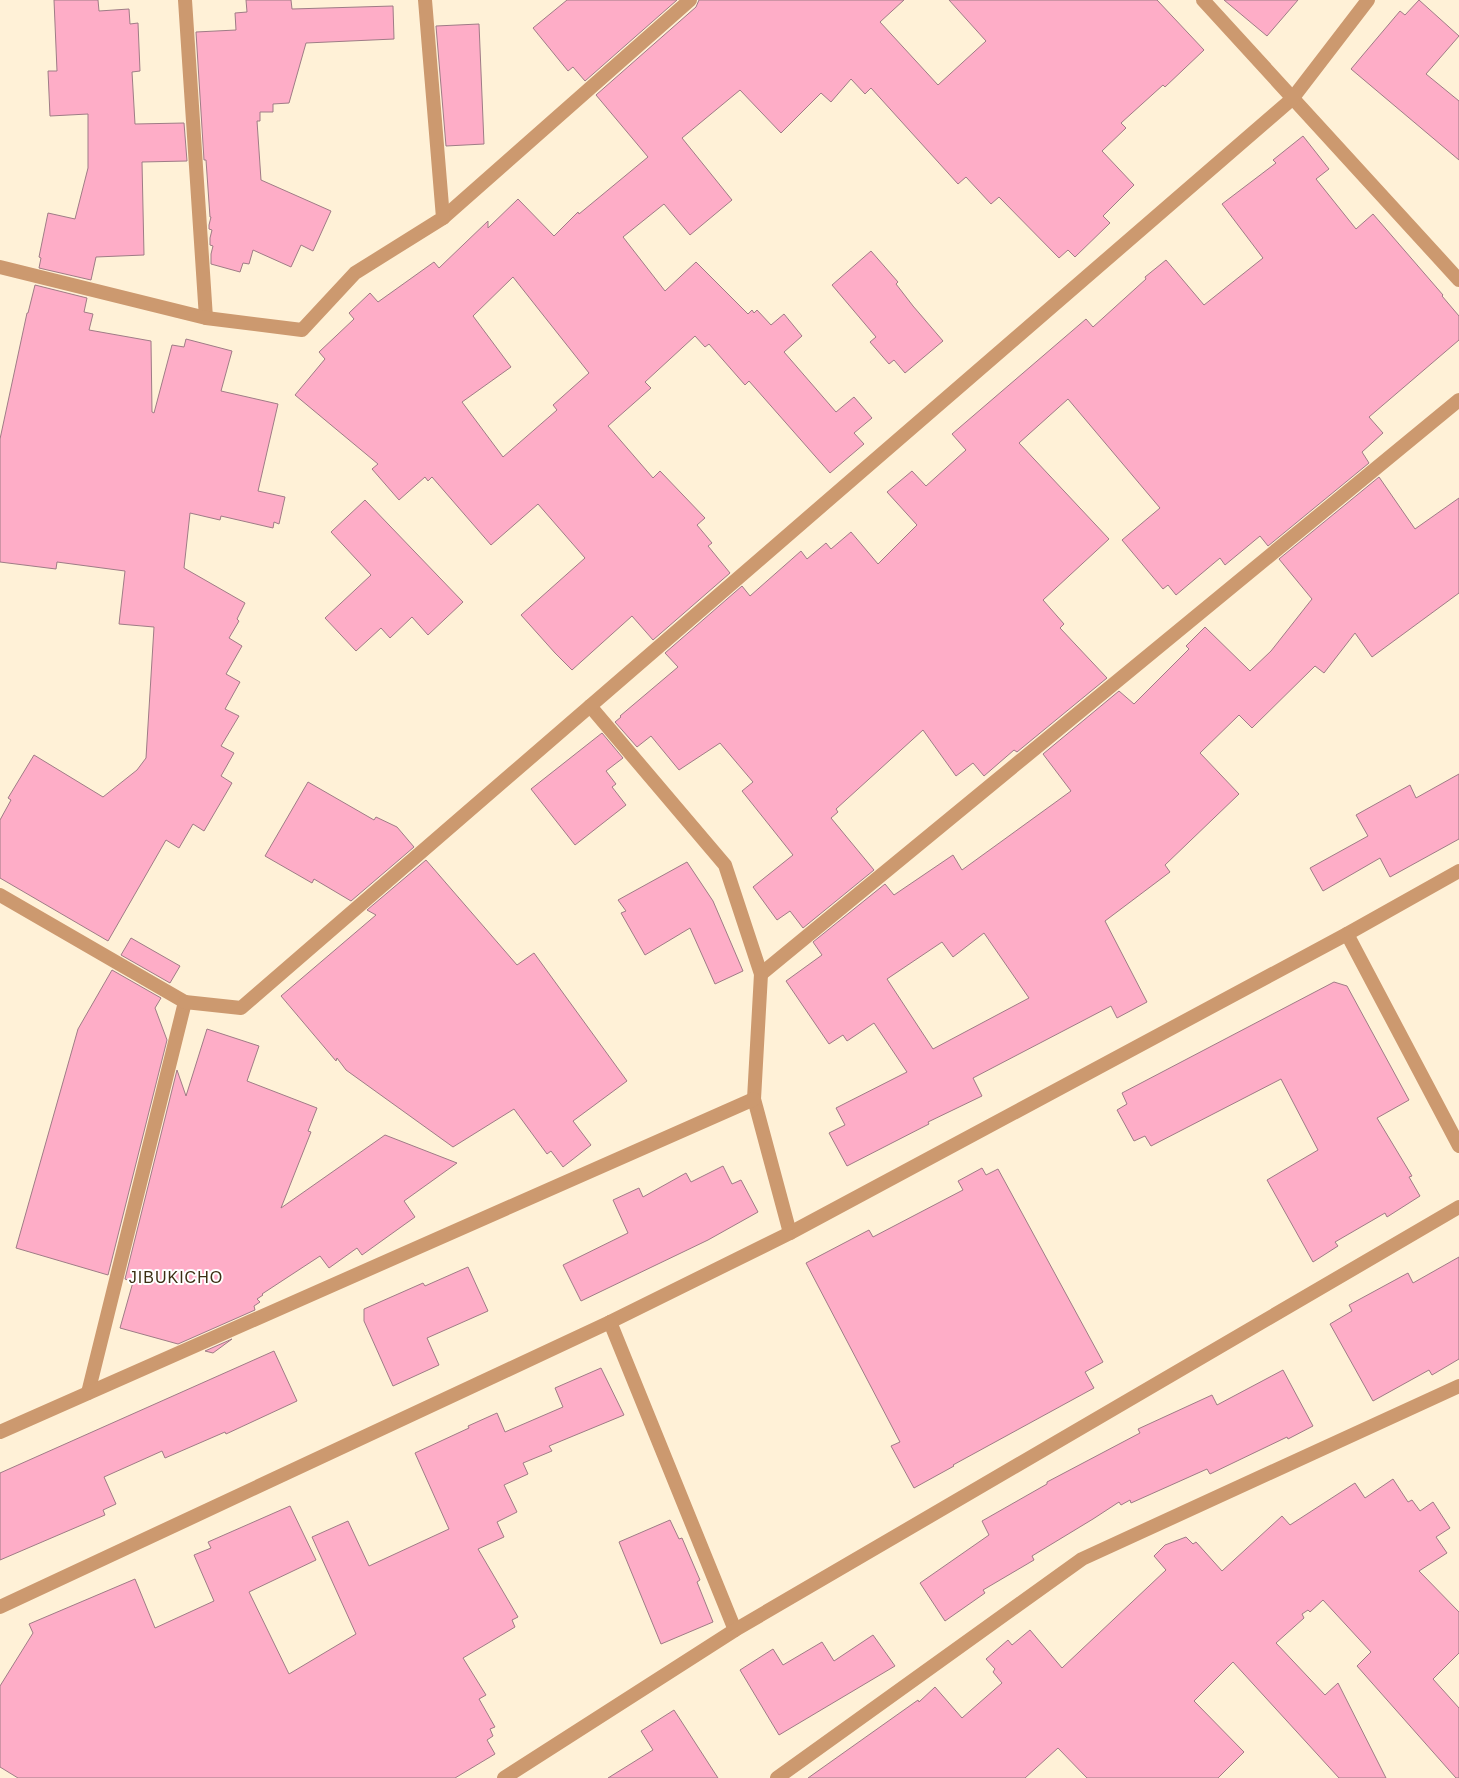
<svg xmlns="http://www.w3.org/2000/svg" width="1459" height="1778" font-family="Arial,sans-serif">
<style>
.building{fill:#feadc7;stroke:#9f7c86;fill-rule:evenodd}
.lines{fill:none;stroke-linecap:round;stroke-linejoin:round}
.minor{stroke:#cc996f;stroke-width:14}
.tertiary{stroke:#cc996f;stroke-width:14}
.labels{text-anchor:middle;stroke-width:4;stroke-linejoin:round;paint-order:stroke}
.neighbourhood-label{font-size:16px;letter-spacing:1px;fill:#3c2e13;stroke:#fff}
</style>
<rect width="100%" height="100%" fill="#fff1d7"/>
<g class="building">
<polygon points="54,0 98,0 99,11 129,9 130,24 138,23 140,71 132,72 135,124 184,123 187,161 142,162 144,255 96,257 91,280 39,268 41,258 39,257 48,213 75,219 88,168 88,114 50,116 48,71 57,71"/>
<polygon points="246,0 291,0 292,9 393,6 394,39 306,43 289,103 273,104 273,112 260,112 260,121 257,121 261,180 331,211 313,251 301,245 291,267 253,250 249,264 243,263 240,272 211,264 211,254 213,246 210,245 210,238 212,230 209,229 209,225 211,217 210,217 206,160 204,160 196,32 236,30 235,13 247,12"/>
<polygon points="567,0 677,0 585,81 573,67 568,71 533,28"/>
<path d="M 699,0 L 904,0 L 880,22 L 938,85 L 986,41 L 949,0 L 1157,0 L 1204,50 L 1165,87 L 1163,85 L 1121,123 L 1126,128 L 1102,151 L 1134,185 L 1103,216 L 1110,223 L 1075,257 L 1068,250 L 1059,258 L 999,197 L 991,204 L 966,177 L 958,184 L 871,88 L 865,94 L 851,79 L 831,102 L 821,93 L 781,133 L 740,90 L 682,138 L 732,200 L 690,235 L 664,204 L 623,237 L 665,291 L 696,262 L 748,314 L 752,310 L 754,313 L 757,310 L 771,325 L 784,314 L 802,336 L 784,352 L 836,412 L 854,397 L 872,418 L 854,433 L 864,444 L 830,473 L 749,381 L 745,385 L 709,344 L 705,347 L 695,336 L 645,382 L 651,388 L 608,426 L 653,478 L 660,471 L 705,518 L 697,525 L 712,543 L 708,546 L 730,573 L 653,640 L 632,616 L 572,670 L 555,653 L 521,615 L 585,558 L 538,504 L 491,545 L 432,477 L 428,481 L 425,477 L 399,500 L 372,469 L 378,464 L 295,395 L 325,359 L 319,352 L 354,319 L 349,313 L 370,293 L 378,302 L 434,262 L 439,268 L 488,221 L 488,228 L 518,199 L 554,236 L 578,212 L 579,214 L 648,157 L 596,95 L 696,7 ZM 513,277 L 589,373 L 553,405 L 557,410 L 503,457 L 462,402 L 511,367 L 473,316 Z"/>
<polygon points="1224,0 1298,0 1267,36"/>
<polygon points="1419,0 1459,36 1426,74 1459,101 1459,160 1351,69 1400,11 1405,15"/>
<polygon points="479,24 484,144 446,146 436,26"/>
<polygon points="1303,136 1329,169 1316,179 1356,229 1373,214 1443,295 1442,296 1459,316 1459,340 1369,417 1383,433 1362,452 1369,463 1268,546 1260,536 1225,565 1220,558 1176,595 1168,585 1163,589 1122,540 1160,508 1068,399 1019,443 1109,539 1043,600 1064,624 1060,628 1107,678 1017,752 1014,750 984,776 973,763 956,776 923,730 836,809 838,812 831,818 874,870 803,928 790,911 777,920 753,887 793,855 742,791 753,782 720,743 679,770 651,736 637,747 615,722 621,717 620,716 678,667 665,653 742,586 750,596 801,551 807,559 826,543 831,549 851,532 878,564 917,525 887,492 912,471 926,486 966,450 952,434 1086,319 1093,327 1146,279 1145,277 1166,260 1204,305 1263,258 1222,204 1276,163 1273,160"/>
<polygon points="871,251 898,282 896,284 913,306 943,341 905,373 894,360 889,364 870,342 876,337 832,285"/>
<polygon points="35,285 87,298 84,312 93,314 89,330 151,341 152,412 154,413 172,345 184,347 186,339 232,351 221,391 278,404 258,491 285,497 279,524 274,522 273,528 221,516 220,520 190,513 184,568 245,603 237,619 239,621 229,638 242,646 226,674 240,682 225,709 239,716 221,746 234,753 221,776 232,783 204,831 193,824 179,848 166,840 108,941 0,878 0,820 11,800 8,798 34,755 103,797 137,770 146,758 154,627 119,624 125,571 57,562 56,569 0,562 0,439 27,313 28,313"/>
<path d="M 1379,477 L 1415,529 L 1459,498 L 1459,593 L 1372,657 L 1355,633 L 1324,673 L 1315,666 L 1252,728 L 1239,715 L 1200,753 L 1239,794 L 1165,865 L 1170,872 L 1105,921 L 1147,1002 L 1117,1018 L 1111,1006 L 973,1078 L 982,1096 L 928,1122 L 929,1124 L 847,1166 L 829,1133 L 845,1125 L 836,1108 L 907,1072 L 874,1023 L 847,1041 L 843,1035 L 829,1044 L 786,981 L 822,955 L 813,942 L 885,884 L 894,895 L 953,855 L 962,870 L 1071,791 L 1043,754 L 1119,691 L 1134,704 L 1189,649 L 1186,646 L 1205,627 L 1250,671 L 1271,651 L 1312,599 L 1279,559 ZM 984,933 L 1029,998 L 933,1049 L 887,979 L 942,942 L 953,957 Z"/>
<polygon points="365,500 463,602 428,635 412,617 390,638 381,628 356,651 325,618 371,575 331,532"/>
<polygon points="602,733 623,758 606,771 616,784 612,787 626,805 575,845 531,789"/>
<polygon points="1459,774 1459,839 1390,877 1380,858 1323,891 1310,868 1368,836 1356,815 1410,785 1416,798"/>
<polygon points="308,782 374,820 376,817 397,827 414,847 351,901 314,879 312,883 265,856"/>
<polygon points="426,860 517,965 534,953 627,1081 573,1121 591,1145 563,1167 551,1151 547,1154 514,1109 453,1147 346,1070 337,1058 336,1061 281,996 376,915 367,910"/>
<polygon points="687,862 713,901 743,971 715,984 690,928 645,955 621,913 626,911 618,900"/>
<polygon points="131,938 180,966 170,983 121,955"/>
<polygon points="112,970 161,998 155,1008 167,1040 108,1275 16,1248 78,1029"/>
<polygon points="1334,982 1347,986 1409,1100 1377,1118 1412,1176 1409,1177 1420,1196 1387,1217 1385,1213 1335,1242 1338,1246 1313,1262 1267,1180 1318,1150 1281,1079 1151,1146 1145,1136 1134,1141 1117,1110 1127,1104 1122,1093"/>
<polygon points="207,1029 259,1046 247,1081 317,1108 308,1131 311,1132 281,1208 385,1135 457,1163 404,1201 415,1217 362,1255 357,1248 329,1268 320,1256 262,1294 263,1295 257,1299 260,1302 254,1306 255,1310 178,1344 120,1328 133,1282 125,1279 177,1070 186,1096"/>
<polygon points="723,1166 732,1184 741,1180 758,1212 708,1240 581,1301 563,1265 628,1233 613,1200 639,1188 643,1197 686,1173 691,1182"/>
<polygon points="982,1168 986,1175 998,1169 1103,1362 1085,1372 1094,1388 953,1465 954,1466 914,1488 891,1446 900,1442 806,1263 869,1230 873,1237 963,1190 958,1181"/>
<polygon points="1459,1257 1459,1359 1432,1375 1429,1370 1373,1401 1330,1324 1352,1311 1349,1305 1408,1273 1413,1283"/>
<polygon points="468,1267 488,1311 427,1338 439,1365 393,1386 364,1321 364,1309 423,1283 425,1286"/>
<polygon points="232,1339 213,1353 205,1351"/>
<polygon points="274,1351 297,1401 226,1434 225,1432 165,1458 162,1451 104,1477 116,1504 103,1510 105,1515 0,1560 0,1473"/>
<polygon points="601,1368 624,1415 549,1446 552,1451 523,1463 528,1474 504,1485 517,1512 497,1522 504,1537 478,1549 518,1617 512,1620 515,1627 463,1658 486,1695 479,1699 495,1727 490,1729 493,1736 487,1740 495,1754 455,1778 18,1778 0,1767 0,1686 33,1633 29,1624 135,1579 155,1628 214,1601 194,1555 211,1548 208,1542 290,1506 316,1560 249,1592 289,1674 356,1634 312,1537 348,1521 369,1566 449,1529 415,1453 469,1428 468,1426 497,1413 505,1432 563,1407 555,1388"/>
<polygon points="1283,1370 1313,1426 1288,1439 1287,1437 1210,1474 1207,1469 1131,1503 1130,1500 1121,1505 1119,1502 1093,1519 1032,1556 1034,1560 983,1590 985,1593 945,1621 920,1583 989,1535 982,1521 1047,1484 1047,1482 1140,1433 1138,1429 1212,1395 1217,1405"/>
<polygon points="1393,1479 1408,1502 1412,1500 1420,1511 1433,1502 1450,1528 1436,1537 1447,1553 1419,1571 1459,1612 1459,1653 1433,1679 1459,1708 1459,1778 1456,1778 1357,1666 1371,1652 1323,1600 1310,1612 1308,1610 1302,1614 1304,1618 1276,1643 1325,1695 1338,1683 1386,1778 1339,1778 1233,1662 1194,1701 1244,1752 1218,1778 1087,1778 1058,1748 1025,1778 808,1778 918,1700 919,1702 935,1687 962,1718 1002,1683 993,1672 995,1669 986,1659 1008,1640 1012,1645 1030,1630 1062,1668 1166,1570 1154,1556 1165,1545 1186,1537 1193,1544 1196,1542 1222,1571 1282,1516 1290,1525 1355,1483 1365,1498"/>
<polygon points="670,1520 679,1539 682,1538 700,1580 697,1582 713,1622 661,1644 619,1542"/>
<polygon points="873,1635 895,1666 779,1735 740,1670 773,1649 783,1665 822,1642 834,1661"/>
<polygon points="674,1710 718,1778 608,1778 653,1750 641,1731"/>
</g>
<g class="lines">
<g class="minor">
<polyline points="185,0 206,318"/>
<polyline points="1203,0 1459,280"/>
<polyline points="443,218 690,0"/>
<polyline points="0,267 206,318 302,330 355,273 443,218 425,0"/>
<polyline points="590,706 725,865 761,974 754,1099 790,1233"/>
<polyline points="0,895 185,1002 88,1393"/>
<polyline points="1347,934 1459,1146"/>
<polyline points="761,974 1459,400"/>
<polyline points="185,1002 241,1008 1292,99 1368,0"/>
<polyline points="610,1322 735,1630"/>
<polyline points="0,1432 754,1099"/>
<polyline points="504,1778 735,1630 1459,1207"/>
<polyline points="777,1778 1082,1559 1459,1386"/>
</g>
<polyline class="tertiary" points="0,1607 610,1322 790,1233 1347,934 1459,871"/>
</g>
<g class="labels">
<g class="neighbourhood-label">
<text x="176" y="1283">JIBUKICHO</text>
</g>
</g>
</svg>
